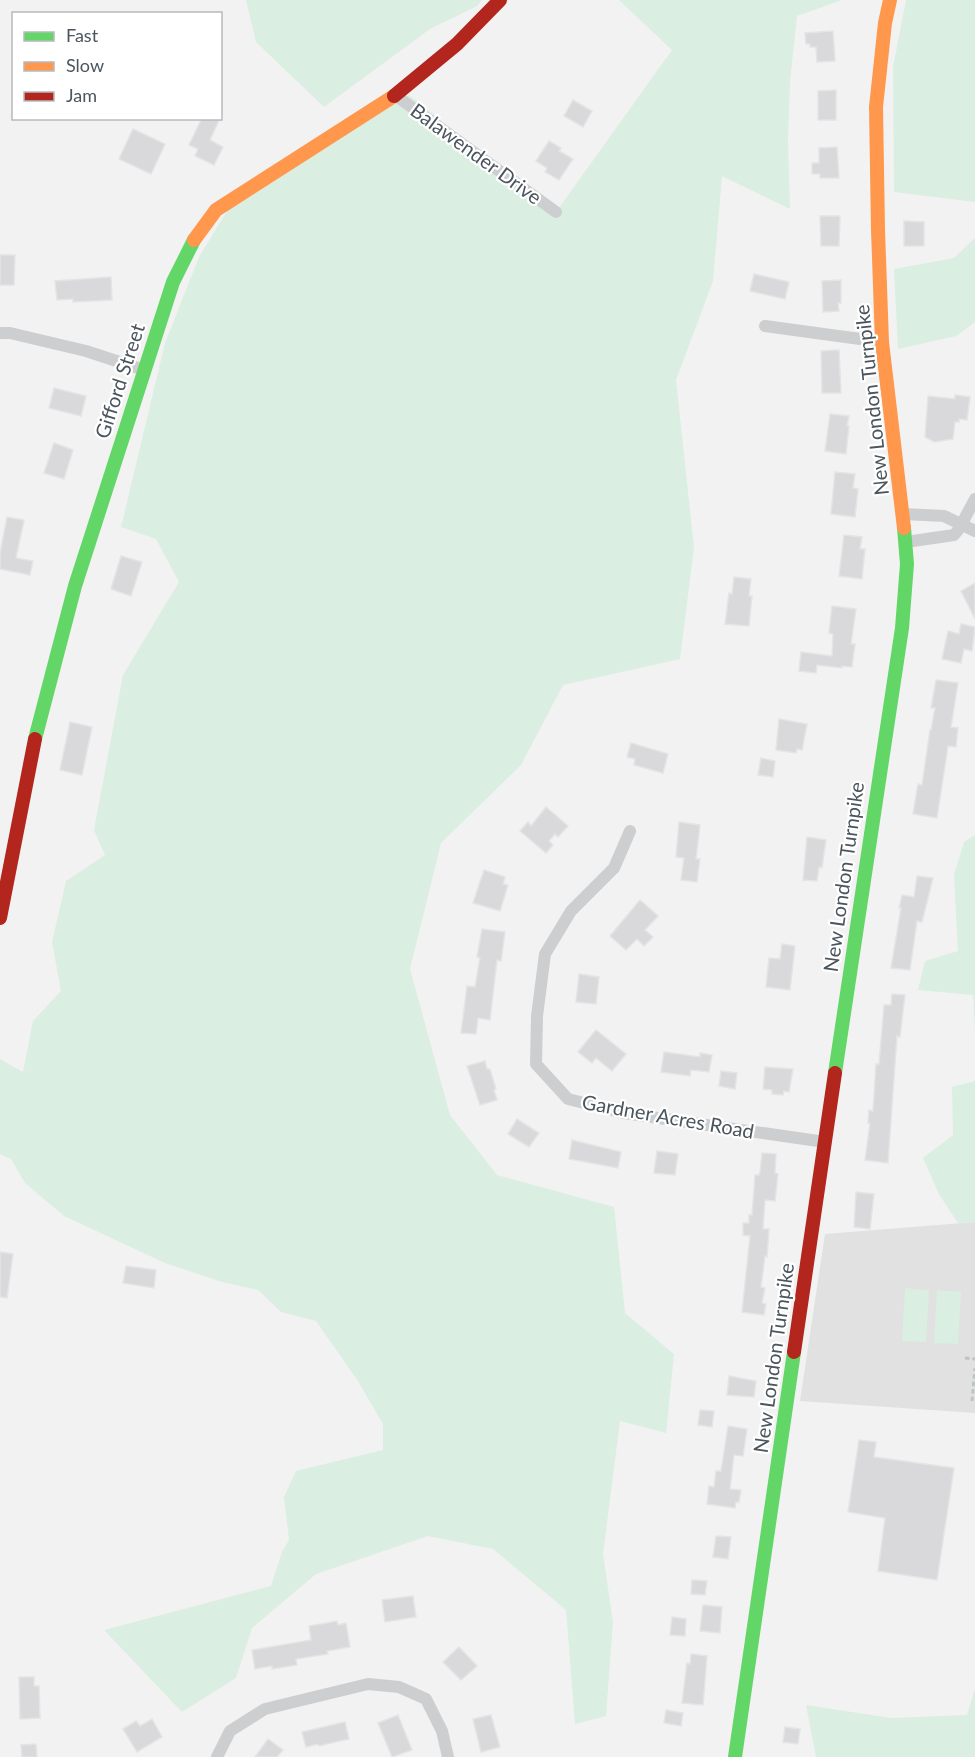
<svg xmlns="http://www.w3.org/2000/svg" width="975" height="1757" font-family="Lato,sans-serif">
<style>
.education{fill:#e1e1e2}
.green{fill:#daeee2}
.building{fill:#d9d9db;stroke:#e4e4e5;stroke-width:1.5}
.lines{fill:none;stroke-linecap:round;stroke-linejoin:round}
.path{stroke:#bcc5c2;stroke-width:3;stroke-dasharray:4.5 3;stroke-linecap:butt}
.street{stroke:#ccced0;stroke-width:12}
.fast{stroke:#63d668;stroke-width:14}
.slow{stroke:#ff974d;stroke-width:14}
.jam{stroke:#b3261e;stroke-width:14}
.labels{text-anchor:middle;stroke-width:4.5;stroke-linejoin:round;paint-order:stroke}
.street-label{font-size:20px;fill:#4b555d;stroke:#fff}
</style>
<rect width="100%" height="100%" fill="#f3f2f2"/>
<polygon class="education" points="975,1222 975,1413 800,1401 825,1234"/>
<g class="green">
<polygon points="246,0 482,0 477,6 430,29 324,107 256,42"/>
<polygon points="619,0 842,0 797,16 790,82 788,142 790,209 722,176 713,281 676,380 694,547 680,659 563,685 521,765 441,843 410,969 450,1115 497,1175 614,1207 625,1313 674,1354 666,1433 620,1421 603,1554 613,1622 606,1716 575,1724 566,1610 493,1549 428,1536 316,1574 252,1628 236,1678 182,1712 104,1630 271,1586 282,1552 289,1540 284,1497 296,1471 383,1450 383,1424 358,1381 316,1321 281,1312 258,1290 222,1282 165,1263 64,1216 25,1183 11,1159 0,1154 0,1059 23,1072 33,1021 61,991 52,942 66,881 105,855 94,830 123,675 179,582 156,539 121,527 165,343 199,257 227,211 409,95 556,212 672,50"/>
<polygon points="906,0 975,0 975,202 894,192 893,67"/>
<polygon points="975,238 975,322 956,336 898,349 894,269 954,258"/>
<polygon points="975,835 975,1028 973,995 918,990 925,961 958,951 954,875 964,842"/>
<polygon points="975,1081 975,1222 958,1223 939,1194 923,1158 953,1135 952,1087"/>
<polygon points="905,1288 929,1290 926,1342 902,1341"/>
<polygon points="937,1290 961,1292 958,1344 934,1343"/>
<polygon points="975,1689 975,1757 816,1757 806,1705 891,1718 967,1715"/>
</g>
<g class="building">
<polygon points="833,31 835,61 817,62 816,47 810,47 810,44 806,44 805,33"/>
<polygon points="836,90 836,120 818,120 818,91"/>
<polygon points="573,100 592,111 583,127 564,116"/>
<polygon points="202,118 220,118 210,140 223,147 214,165 195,156 198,149 189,145"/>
<polygon points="133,129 165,144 151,174 119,159"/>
<polygon points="549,141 561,148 559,151 573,159 559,180 545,172 547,168 536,161"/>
<polygon points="837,147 839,178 820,178 820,174 812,174 812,163 819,163 819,148"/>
<polygon points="820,216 840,216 839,246 821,246"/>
<polygon points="904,221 924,222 924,246 904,246"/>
<polygon points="0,255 15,255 14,285 0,285"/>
<polygon points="754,274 789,282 785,299 750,291"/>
<polygon points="111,277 112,300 73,302 73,299 57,300 55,281"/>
<polygon points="841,280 841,303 838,303 839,311 823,312 822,281"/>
<polygon points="839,350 841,393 822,393 821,351"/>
<polygon points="54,388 86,396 81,416 49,408"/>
<polygon points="955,395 970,397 967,420 959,419 959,422 955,422 953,439 934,442 925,437 928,396 955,399"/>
<polygon points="830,414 849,416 847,426 849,426 846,454 825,451"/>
<polygon points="54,443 73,450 64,479 44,473"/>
<polygon points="835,472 855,474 853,488 858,489 855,517 831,514"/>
<polygon points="7,517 24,520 16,558 33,561 30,575 0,569 0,553"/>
<polygon points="844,535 862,537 860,549 865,549 862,579 839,576"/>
<polygon points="121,556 142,562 131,596 111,589"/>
<polygon points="734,577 751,579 749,596 752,596 749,626 725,624 729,593 732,594"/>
<polygon points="975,583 975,619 961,591"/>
<polygon points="832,606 856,609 851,644 855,644 852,667 842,666 842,668 817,665 816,673 799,671 801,652 832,656 833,634 829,633"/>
<polygon points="961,624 975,627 972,651 964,649 961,663 942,659 948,631 959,634"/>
<polygon points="936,680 958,683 951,727 958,728 956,747 948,746 937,818 913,814 918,784 922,785 930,730 931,730 935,708 931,708"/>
<polygon points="779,719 807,724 802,750 797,749 796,753 776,750"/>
<polygon points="70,722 92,727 82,775 60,770"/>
<polygon points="631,743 668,754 663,773 634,765 635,759 627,757"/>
<polygon points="761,758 775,761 773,777 758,775"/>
<polygon points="546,807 568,826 558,837 555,834 549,841 553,845 546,853 520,831 528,822 531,826"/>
<polygon points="679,822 700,825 696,859 700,859 697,882 681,880 684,858 676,857"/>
<polygon points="807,837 826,840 822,868 819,867 817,881 803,880"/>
<polygon points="484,870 505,877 503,884 508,885 500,911 473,903"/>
<polygon points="917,876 933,878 922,922 917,921 910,970 891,968 901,908 899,908 902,895 914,897"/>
<polygon points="640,900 658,916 645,930 653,937 644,946 637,939 626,950 610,936"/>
<polygon points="482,929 505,932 501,961 497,960 490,1020 478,1018 476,1034 461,1033 467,986 475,987 480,958 477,957"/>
<polygon points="782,944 795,946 790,990 766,987 769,958 780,959"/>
<polygon points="579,974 599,977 596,1004 576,1002"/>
<polygon points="892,994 905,995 900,1037 897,1036 888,1163 865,1160 870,1123 868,1123 869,1110 873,1111 876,1064 879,1064 884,1005 891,1005"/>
<polygon points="596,1030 626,1054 612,1071 596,1058 592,1063 578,1052"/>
<polygon points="664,1052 700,1057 700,1053 712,1055 709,1072 691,1070 690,1076 661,1072"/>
<polygon points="485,1061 487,1069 490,1069 496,1089 494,1090 497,1100 480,1105 467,1066"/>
<polygon points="765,1067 793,1069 789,1092 784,1091 783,1095 772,1094 772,1090 763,1089"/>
<polygon points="721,1071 737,1073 735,1089 719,1086"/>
<polygon points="517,1119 539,1133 529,1147 508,1134"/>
<polygon points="572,1140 621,1152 618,1168 569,1159"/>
<polygon points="657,1151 678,1154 675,1175 654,1173"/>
<polygon points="762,1153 776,1154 775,1173 778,1174 775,1201 765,1200 763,1229 769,1229 767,1257 765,1256 761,1287 765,1288 762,1303 766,1304 764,1315 742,1312 750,1236 743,1235 743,1223 749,1223 749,1215 752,1215 755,1175 759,1175 760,1172"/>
<polygon points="856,1192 874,1194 870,1229 854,1227"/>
<polygon points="0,1252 13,1254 7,1298 0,1297"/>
<polygon points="126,1266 156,1270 154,1288 123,1283"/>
<polygon points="729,1376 756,1381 754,1397 727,1395"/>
<polygon points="700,1410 714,1411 712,1427 698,1425"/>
<polygon points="728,1426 747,1429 743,1456 734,1455 730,1489 741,1490 739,1502 736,1502 735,1508 707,1504 709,1486 714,1487 716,1471 721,1471"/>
<polygon points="859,1440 876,1442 874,1457 954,1468 937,1580 878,1571 885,1518 848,1512"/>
<polygon points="716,1536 731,1537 728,1559 713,1557"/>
<polygon points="692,1580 707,1581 705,1595 691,1594"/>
<polygon points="413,1596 416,1617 385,1622 382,1600"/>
<polygon points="703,1605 722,1607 720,1633 700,1631"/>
<polygon points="672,1617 686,1619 685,1636 670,1635"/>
<polygon points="337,1621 338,1625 346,1623 350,1647 327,1651 328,1654 296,1659 297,1665 272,1669 272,1666 255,1669 252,1650 311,1640 309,1626"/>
<polygon points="459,1647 477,1666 461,1680 443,1662"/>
<polygon points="691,1654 707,1656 703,1705 682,1703 687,1663 690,1664"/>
<polygon points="19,1677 34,1677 34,1686 39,1686 40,1718 20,1719"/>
<polygon points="666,1710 683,1713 681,1726 664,1723"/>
<polygon points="398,1715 412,1750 392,1757 378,1723"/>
<polygon points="491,1715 500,1747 481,1752 473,1719"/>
<polygon points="152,1719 162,1737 137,1752 123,1729 136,1721 140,1726"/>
<polygon points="345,1722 349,1739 319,1746 318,1744 306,1747 302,1732"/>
<polygon points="785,1727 800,1729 798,1744 783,1742"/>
<polygon points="268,1739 283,1750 277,1757 255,1757"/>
<polygon points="36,1744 37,1757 22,1757 21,1745"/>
</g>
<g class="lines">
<g class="path">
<polyline points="965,1358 975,1359"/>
<polyline points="972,1401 975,1368"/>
</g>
<g class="street">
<polyline points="395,95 556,212"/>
<polyline points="765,326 882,342"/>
<polyline points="0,333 10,333 86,351 144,370"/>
<polyline points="903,514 944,516 975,531"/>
<polyline points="906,542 954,535 959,529 975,499"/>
<polyline points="630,831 614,868 571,911 545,954 537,1016 536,1064 568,1099 624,1113 825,1142"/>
<polyline points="217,1757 230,1731 265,1709 368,1684 399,1687 426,1699 442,1731 448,1757"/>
</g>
<g class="fast">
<polyline points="35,739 75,586 173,282 194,240"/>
<polyline points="835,1073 902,628 907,564 904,528"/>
<polyline points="735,1757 794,1352"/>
</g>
<g class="slow">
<polyline points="890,0 885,23 876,107 878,230 882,342 904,528"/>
<polyline points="194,240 216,210 394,96"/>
</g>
<g class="jam">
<polyline points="394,96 457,44 500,0"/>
<polyline points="0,918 35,739"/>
<polyline points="794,1352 835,1073"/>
</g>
</g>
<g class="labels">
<g class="street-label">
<text transform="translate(476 154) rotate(36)" y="7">Balawender Drive</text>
<text transform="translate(120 381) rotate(-72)" y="7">Gifford Street</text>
<text transform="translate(872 400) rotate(-96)" y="7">New London Turnpike</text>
<text transform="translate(844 877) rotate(-82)" y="7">New London Turnpike</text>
<text transform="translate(668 1117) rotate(10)" y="7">Gardner Acres Road</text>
<text transform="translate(774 1358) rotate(-82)" y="7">New London Turnpike</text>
</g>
</g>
<rect x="12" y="12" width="210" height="108" fill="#ffffff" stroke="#b7bbbe" stroke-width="1.5"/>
<rect x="24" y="32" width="30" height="9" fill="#63d668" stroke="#b7bbbe" stroke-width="1.5"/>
<text x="66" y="42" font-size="18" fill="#4b555d">Fast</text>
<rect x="24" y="62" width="30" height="9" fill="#ff974d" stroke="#b7bbbe" stroke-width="1.5"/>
<text x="66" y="72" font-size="18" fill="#4b555d">Slow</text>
<rect x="24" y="92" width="30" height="9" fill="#b3261e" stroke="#b7bbbe" stroke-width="1.5"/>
<text x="66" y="102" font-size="18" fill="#4b555d">Jam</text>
</svg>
